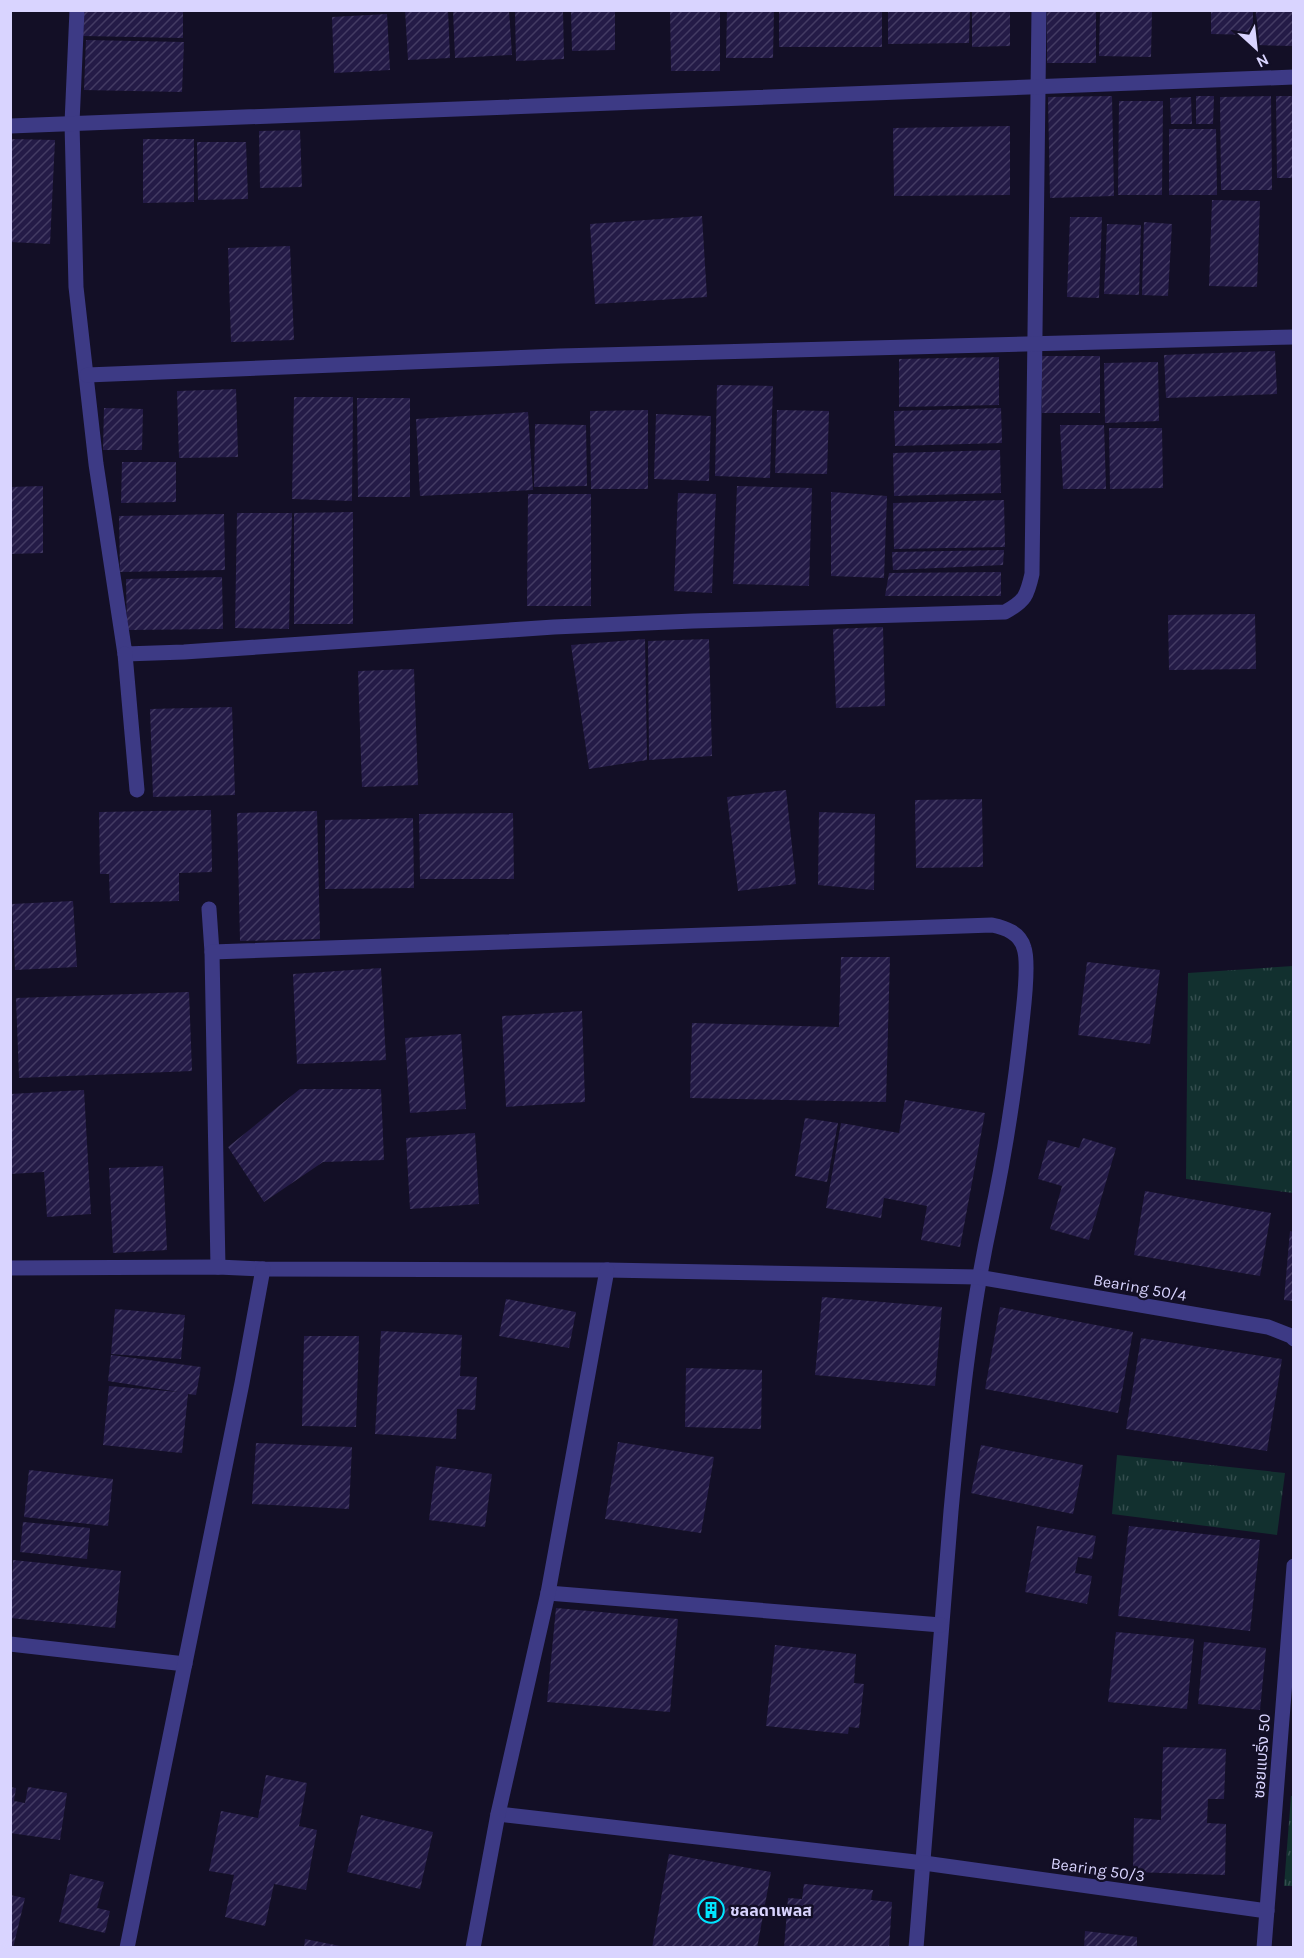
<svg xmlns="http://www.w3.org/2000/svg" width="1304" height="1958" font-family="Karla,'Noto Sans Thai',sans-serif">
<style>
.grass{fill:url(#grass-tufts)}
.building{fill:url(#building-hatch)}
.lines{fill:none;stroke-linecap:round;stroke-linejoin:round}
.minor{stroke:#3d3a85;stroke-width:15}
.labels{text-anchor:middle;stroke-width:5;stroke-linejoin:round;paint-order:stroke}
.street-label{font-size:16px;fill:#d9d4ff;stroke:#130f26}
.poi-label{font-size:16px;font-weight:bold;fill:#d9d4ff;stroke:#130f26;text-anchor:start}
</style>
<defs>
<pattern id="grass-tufts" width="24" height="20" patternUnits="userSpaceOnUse" patternTransform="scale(1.5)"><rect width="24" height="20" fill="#12302f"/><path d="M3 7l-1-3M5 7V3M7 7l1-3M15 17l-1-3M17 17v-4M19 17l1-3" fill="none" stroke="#344d4e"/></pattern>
<pattern id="building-hatch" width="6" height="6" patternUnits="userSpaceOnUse" patternTransform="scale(1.5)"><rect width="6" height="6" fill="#241b47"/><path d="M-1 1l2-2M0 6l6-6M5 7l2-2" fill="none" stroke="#433b63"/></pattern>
</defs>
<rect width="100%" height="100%" fill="#130f26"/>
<g class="grass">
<polygon points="1293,966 1293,1193 1186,1179 1188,973"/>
<polygon points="1117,1455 1285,1473 1277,1535 1112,1514"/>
<polygon points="1291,1796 1294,1796 1293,1886 1284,1886"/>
</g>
<g class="building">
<polygon points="84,10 183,10 183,38 83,36"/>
<polygon points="405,10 448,10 450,58 408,60"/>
<polygon points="453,10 509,10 512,55 455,58"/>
<polygon points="515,10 563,10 564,59 516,61"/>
<polygon points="571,10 615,10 615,50 572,51"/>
<polygon points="670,10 720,10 720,71 671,71"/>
<polygon points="727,10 774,10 773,58 726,58"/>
<rect x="779" y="10" width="103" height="37"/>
<polygon points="888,10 970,10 969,43 888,44"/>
<polygon points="972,10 1010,10 1010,46 972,47"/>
<rect x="1047" y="10" width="49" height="53"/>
<polygon points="1100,10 1152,10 1151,57 1099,56"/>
<polygon points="1211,10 1253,10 1253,35 1211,34"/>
<polygon points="1256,10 1294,10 1294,46 1255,45"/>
<polygon points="387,14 390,70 334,73 332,17"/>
<polygon points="86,40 184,42 182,92 84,90"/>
<polygon points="1112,96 1114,196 1050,198 1048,97"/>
<polygon points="1196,96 1214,96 1213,124 1196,124"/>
<polygon points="1271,96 1272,190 1221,190 1220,97"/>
<polygon points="1276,96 1294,96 1294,178 1277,178"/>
<polygon points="1191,97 1192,124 1171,124 1170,98"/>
<polygon points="1119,101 1163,101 1162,195 1118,195"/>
<polygon points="1010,126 1010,195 894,196 893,128"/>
<polygon points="1169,129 1216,129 1217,195 1169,195"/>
<polygon points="300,130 302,187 260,188 259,131"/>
<polygon points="10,139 55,140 50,244 10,242"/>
<polygon points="143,139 194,139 194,202 143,203"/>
<polygon points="197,142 246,142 248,199 198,200"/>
<polygon points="1212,200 1260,201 1257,287 1209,286"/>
<polygon points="702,216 707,297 595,304 590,224"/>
<polygon points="1070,217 1102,217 1099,298 1067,297"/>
<polygon points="1144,222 1172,224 1168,296 1142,295"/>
<polygon points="1107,224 1141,225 1139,295 1104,294"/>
<polygon points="290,246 294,340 231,342 228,248"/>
<polygon points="1275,351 1277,394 1166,398 1164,355"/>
<rect x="1042" y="356" width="58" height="57"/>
<polygon points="999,357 999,405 899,407 899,359"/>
<polygon points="1158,362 1159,421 1105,423 1104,363"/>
<polygon points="717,385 773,386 770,478 715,476"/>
<polygon points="236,389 238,457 179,458 177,391"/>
<polygon points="294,397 353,397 352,501 292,499"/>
<polygon points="357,398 410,398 410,497 358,497"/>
<polygon points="104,408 143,409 142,450 103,450"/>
<polygon points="1001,408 1002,443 895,446 894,411"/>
<polygon points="648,410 648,489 591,489 590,411"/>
<polygon points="777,410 829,411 827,474 775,473"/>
<polygon points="528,412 533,490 420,496 416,419"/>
<polygon points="656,414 711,416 709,481 654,479"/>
<polygon points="535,424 586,425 587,486 534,487"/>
<polygon points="1060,425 1104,425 1106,489 1063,489"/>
<polygon points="1109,428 1162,428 1163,488 1110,489"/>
<polygon points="1000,450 1001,493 894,496 893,453"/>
<polygon points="122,462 176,462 176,502 121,503"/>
<polygon points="43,486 43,553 10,554 10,487"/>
<polygon points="737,486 812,488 809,586 733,584"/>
<polygon points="831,492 887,496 884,578 831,576"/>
<polygon points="678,493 716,494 712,593 674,591"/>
<polygon points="528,494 591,494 591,606 527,606"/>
<polygon points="1004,500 1005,547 894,549 893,503"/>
<polygon points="353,512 353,624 294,624 294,513"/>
<polygon points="237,513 292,513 289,629 235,628"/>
<polygon points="224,514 225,570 120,572 119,516"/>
<polygon points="1004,550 1003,565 893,570 892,552"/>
<polygon points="1001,572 1001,596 885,596 889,573"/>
<polygon points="222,577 223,629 127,630 126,579"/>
<polygon points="1255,614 1256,669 1169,670 1168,615"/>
<polygon points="883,627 885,706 836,708 833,629"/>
<polygon points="645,639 647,760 589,769 571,645"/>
<polygon points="709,639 712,756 649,760 648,641"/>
<polygon points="414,669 418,785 362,787 358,671"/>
<polygon points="232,707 235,795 153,797 150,709"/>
<polygon points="786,790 796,884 738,891 727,797"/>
<polygon points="982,799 983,867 916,868 915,800"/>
<polygon points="211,810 212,872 179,873 179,901 110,903 109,874 100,874 99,812"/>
<polygon points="317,811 320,939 240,941 237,813"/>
<polygon points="819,812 875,814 874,890 818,885"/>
<polygon points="513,813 514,879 420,879 419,814"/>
<polygon points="413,818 414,888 325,889 325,820"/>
<polygon points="73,901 77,967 15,970 12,904"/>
<polygon points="841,957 890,957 886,1102 690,1098 692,1023 839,1027"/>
<polygon points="1087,962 1160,970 1150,1044 1078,1035"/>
<polygon points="381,968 386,1060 297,1064 293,974"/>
<polygon points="189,992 192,1071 19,1078 16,998"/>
<polygon points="582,1011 585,1102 506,1107 502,1016"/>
<polygon points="461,1034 466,1109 410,1113 405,1038"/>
<polygon points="300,1089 381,1089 384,1160 323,1162 264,1202 228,1147"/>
<polygon points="84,1090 91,1214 47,1217 44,1172 10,1174 10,1094"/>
<polygon points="905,1100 985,1113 960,1247 921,1240 927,1206 884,1198 881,1218 826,1208 841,1123 899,1133"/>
<polygon points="805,1118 838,1123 827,1182 795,1176"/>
<polygon points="475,1133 479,1204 410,1209 406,1138"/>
<polygon points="1083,1138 1116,1148 1089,1240 1050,1229 1062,1186 1038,1179 1048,1140 1079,1148"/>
<polygon points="163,1166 167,1250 113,1253 109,1168"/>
<polygon points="1145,1191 1271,1213 1260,1276 1134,1255"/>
<polygon points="1290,1231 1294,1232 1294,1301 1284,1300"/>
<polygon points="822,1297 942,1307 935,1386 815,1375"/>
<polygon points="506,1299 576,1312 569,1348 499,1336"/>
<polygon points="1000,1307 1133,1332 1118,1413 985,1389"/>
<polygon points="115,1309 185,1315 181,1359 111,1354"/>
<polygon points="381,1331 462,1335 460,1376 477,1377 475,1410 457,1409 456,1439 375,1434"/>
<polygon points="304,1336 359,1336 356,1427 302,1426"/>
<polygon points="1141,1338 1282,1359 1267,1451 1126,1429"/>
<polygon points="111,1355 201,1367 196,1395 188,1394 182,1453 103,1445 109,1386 179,1392 108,1381"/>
<polygon points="686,1368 762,1370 761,1429 685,1427"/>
<polygon points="618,1442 714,1457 701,1533 605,1519"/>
<polygon points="256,1443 352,1447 349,1509 252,1504"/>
<polygon points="981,1445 1083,1465 1073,1514 971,1493"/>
<polygon points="436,1466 492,1474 485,1527 429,1520"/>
<polygon points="29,1470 113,1479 108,1526 24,1517"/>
<polygon points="23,1522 90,1528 87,1559 20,1552"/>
<polygon points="1037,1526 1096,1536 1092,1559 1078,1557 1075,1573 1092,1576 1087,1604 1025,1592"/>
<polygon points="1129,1526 1260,1540 1250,1631 1118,1616"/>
<polygon points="13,1560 121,1571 115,1628 10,1618"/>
<polygon points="556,1608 678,1619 670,1712 547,1702"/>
<polygon points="1116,1632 1194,1639 1187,1709 1108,1702"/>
<polygon points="1204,1642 1266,1648 1260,1710 1198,1704"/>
<polygon points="775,1645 856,1654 854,1683 864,1684 859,1728 849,1727 848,1734 766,1726"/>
<polygon points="1163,1747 1226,1749 1224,1799 1208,1799 1207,1823 1226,1824 1225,1875 1133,1872 1134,1818 1161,1820"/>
<polygon points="266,1775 307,1783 299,1826 317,1830 306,1890 274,1884 265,1926 225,1917 234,1875 209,1871 221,1811 258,1818"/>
<polygon points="10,1787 16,1788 14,1801 25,1803 28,1787 67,1793 60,1840 10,1833"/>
<polygon points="361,1815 433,1832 420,1889 347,1872"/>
<polygon points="669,1854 771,1872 757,1948 652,1948"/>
<polygon points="70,1874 104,1882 97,1908 110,1911 105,1933 59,1922"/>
<polygon points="804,1884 873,1890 871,1900 892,1902 889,1948 784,1948 788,1898 802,1899"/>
<polygon points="10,1895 25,1898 13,1948 10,1948"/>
<polygon points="1085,1931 1137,1937 1137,1948 1084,1948"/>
<polygon points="305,1939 340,1946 340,1948 304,1948"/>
</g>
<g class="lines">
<g class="minor">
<path d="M 77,10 L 72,123 L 76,287 L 96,464 L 125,654 L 184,652 L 554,627 L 693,621 L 1005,612 C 1025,601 1027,596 1032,574 L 1039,10"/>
<polyline points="10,126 1294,77"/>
<polyline points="87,375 560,356 1294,337"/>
<polyline points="125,654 137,790"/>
<polyline points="209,909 212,952"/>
<path d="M 218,1267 L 212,952 L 992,925 C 1006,928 1020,933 1024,948 C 1029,962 1024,1005 1022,1022 C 1015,1088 1005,1154 991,1219 C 970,1315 960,1414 951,1511 C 938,1657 929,1802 916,1948"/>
<polyline points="10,1268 218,1267 263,1269 607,1270 978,1277 1268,1327 1291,1336 1294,1339"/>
<polyline points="548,1593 941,1625"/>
<polyline points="10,1644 185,1664"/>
<polyline points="498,1814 924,1863 1267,1911"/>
<polyline points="127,1948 242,1383 263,1269"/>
<polyline points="473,1948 498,1814 548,1593 607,1270"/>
<polyline points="1264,1948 1294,1566"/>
</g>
</g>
<defs>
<g id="building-ring" transform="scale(1.35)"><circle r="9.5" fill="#130f26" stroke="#00e5ff" stroke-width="1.5"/><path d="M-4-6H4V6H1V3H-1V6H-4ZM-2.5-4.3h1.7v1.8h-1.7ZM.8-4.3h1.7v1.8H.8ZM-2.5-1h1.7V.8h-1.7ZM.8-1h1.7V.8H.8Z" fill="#00e5ff"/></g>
</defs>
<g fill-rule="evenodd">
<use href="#building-ring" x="711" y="1910"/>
</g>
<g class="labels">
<g class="street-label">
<text transform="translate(1140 1287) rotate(10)" y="6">Bearing 50/4</text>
<text transform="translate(1261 1756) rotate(-86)" y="6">ซอยแบริ่ง 50</text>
<text transform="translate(1098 1869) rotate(8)" y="6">Bearing 50/3</text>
</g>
<g class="poi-label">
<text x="730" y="1916">ชลลดาเพลส</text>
</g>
</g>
<rect width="1304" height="1958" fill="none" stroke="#d9d4ff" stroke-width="24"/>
<g transform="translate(1256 48) rotate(153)" stroke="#130f26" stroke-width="4.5" paint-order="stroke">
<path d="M0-4.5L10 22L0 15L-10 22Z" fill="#d9d4ff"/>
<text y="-9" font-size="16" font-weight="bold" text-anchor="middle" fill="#d9d4ff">N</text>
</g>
</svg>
